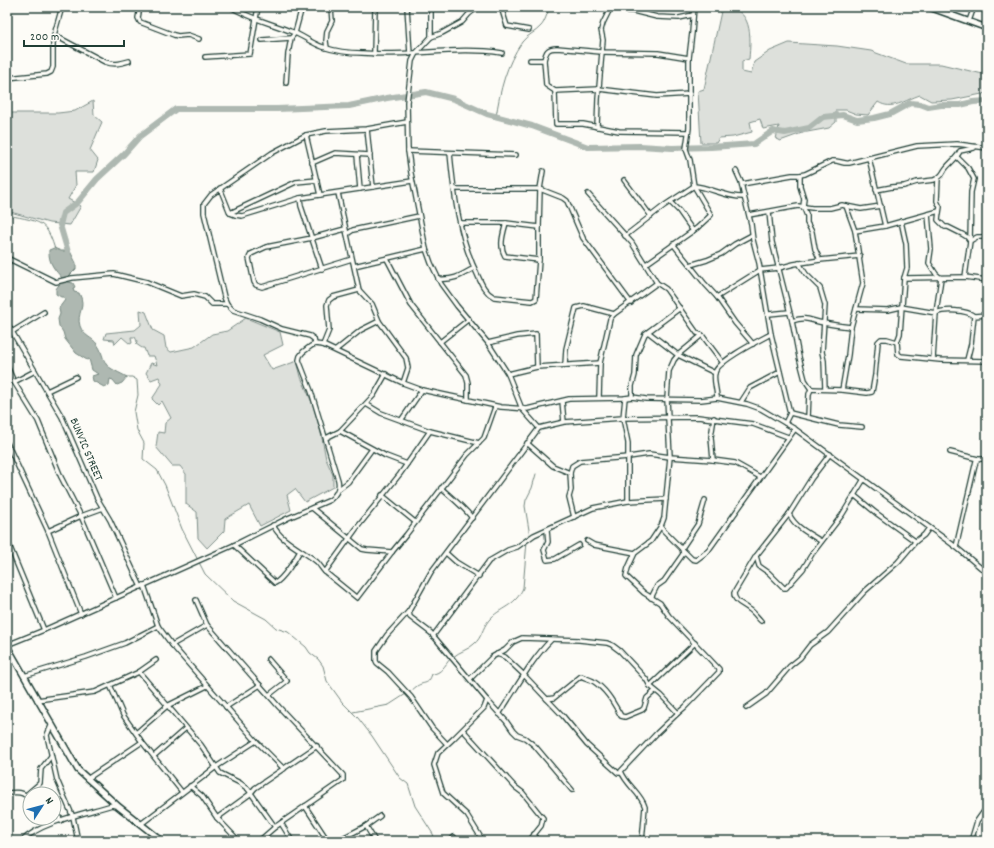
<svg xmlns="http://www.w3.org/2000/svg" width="994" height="848" font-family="Dekko,sans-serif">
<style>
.green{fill:#dde0db;stroke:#7e8e88}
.water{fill:#aeb8b1;stroke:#75877f}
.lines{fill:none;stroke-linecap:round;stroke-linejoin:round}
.stream{stroke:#75877f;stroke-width:1}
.river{stroke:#aeb8b1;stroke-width:6}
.street-casing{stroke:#1f3d34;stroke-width:6}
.secondary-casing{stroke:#1f3d34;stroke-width:8}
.street{stroke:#fdfcf7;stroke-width:3.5}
.secondary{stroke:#fdfcf7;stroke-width:5}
.labels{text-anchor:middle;stroke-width:3;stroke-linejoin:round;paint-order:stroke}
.street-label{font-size:12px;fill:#1f3d34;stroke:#fdfcf7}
</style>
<rect width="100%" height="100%" fill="#fdfcf7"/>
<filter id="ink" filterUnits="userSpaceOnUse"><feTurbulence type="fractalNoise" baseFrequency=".025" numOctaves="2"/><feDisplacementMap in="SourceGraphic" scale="8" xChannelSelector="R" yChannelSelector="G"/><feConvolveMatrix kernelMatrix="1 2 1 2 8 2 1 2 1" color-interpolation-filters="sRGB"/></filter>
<g filter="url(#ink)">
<g class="green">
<path d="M 722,7 C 753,7 751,37 749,59 L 742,61 L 742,72 L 751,74 L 754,62 L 770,51 L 789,43 L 837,46 L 871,51 L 906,64 L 941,64 L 987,75 L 987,93 L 952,100 L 931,101 L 920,95 C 905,100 892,111 878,102 L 868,115 L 856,114 L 846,110 L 836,110 L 836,122 L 829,128 L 802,133 L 780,141 L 776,139 L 779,126 L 763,129 L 760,119 L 750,122 L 752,132 L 733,137 L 719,138 L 716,143 L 701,143 L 698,91 L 704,89 Z"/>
<polygon points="93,101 94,115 102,122 90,150 98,160 94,172 75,172 76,185 68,199 81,206 70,225 49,223 7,211 7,113 58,113 75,111"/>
<polygon points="140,310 146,312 153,330 164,336 166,348 171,352 194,347 212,334 227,331 246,318 280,332 283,345 263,355 272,370 297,361 301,377 313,405 321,433 326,459 333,475 333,487 305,502 295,489 287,495 291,510 260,526 249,505 225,519 224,531 207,548 198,538 197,512 186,504 186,474 180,466 172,466 156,447 158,432 164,433 165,423 171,418 162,401 158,405 152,399 162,384 159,377 151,380 146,373 151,363 157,365 154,356 147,356 144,348 142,348 136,344 137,341 135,337 131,337 132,343 130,344 122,337 115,344 114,340 104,339 106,333 135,330 141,325"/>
</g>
<path class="water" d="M 54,248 L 61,251 L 70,251 L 76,263 L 76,269 L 68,277 L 68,282 L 73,283 L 75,287 L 73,288 L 74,292 L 79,293 C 87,307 76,313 80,326 C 84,337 92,337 97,344 C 102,350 102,358 106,364 C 108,368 122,374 127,377 L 122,383 L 117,385 L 113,380 L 110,379 L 109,385 L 104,387 L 93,381 L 92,376 L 98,374 L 92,370 L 89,359 L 87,360 L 76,353 L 65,339 L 63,332 L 59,326 L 58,319 L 60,314 L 59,308 L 65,300 L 64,297 L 61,297 L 56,294 L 56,289 L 63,279 C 55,270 48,263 49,250 Z"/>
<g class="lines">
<g class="stream">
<polyline points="7,109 8,117 7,124"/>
<path d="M 496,117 C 500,90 506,65 522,42 C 527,35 535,33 541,26 C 545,22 547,13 550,7"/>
<path d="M 7,215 C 16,217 33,219 41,224 C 49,229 52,241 55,249"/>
<polyline points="126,377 132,377 137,380 138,395 134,412 137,430 144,443 143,459 157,470 165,485 182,529 205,574 233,601 266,619 276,628 288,632 306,647 310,653 318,659 323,666 327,681 342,702 358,718 372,736 400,778 408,784 415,806 433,834 435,841"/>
<polyline points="528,538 529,530 525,506 526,500 532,488 536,474"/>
<path d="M 453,657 C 460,651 468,650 474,644 C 482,638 482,628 489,620 C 500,607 515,607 523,588 L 527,541"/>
<path d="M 409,692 C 412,691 414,688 417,686 C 425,681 428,686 432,674 C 441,674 445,665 450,659"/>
<polyline points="353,712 389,705 406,694"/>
</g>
<polyline class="river" points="68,252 60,225 63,213 78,202 97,179 124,154 140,136 176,109 277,109 349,106 387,98 426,92 454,99 487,114 532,126 588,147 640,146 672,148 711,147 754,144 773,131 785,133 809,128 823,117 843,115 857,120 874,118 890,114 910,103 920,104 928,107 941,105 960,105 973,102 987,101"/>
<g class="street-casing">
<g id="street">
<polyline points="140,7 138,18 140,22 174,35 178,36 188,35 199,39"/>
<path d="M 231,7 C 249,18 270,23 290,31 C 302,35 311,43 323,47 C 335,51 350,53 362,53 C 409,57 456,46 502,53"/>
<polyline points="407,7 410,54"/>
<polyline points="431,7 431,37 416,53 412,61 407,102 408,151 411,173 426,249 431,263 441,284 457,306 488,343 508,374 522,409 539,428"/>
<polyline points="501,7 507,26 529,30"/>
<polyline points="609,7 619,10 633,11 657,17 679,18 693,15"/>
<polyline points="969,21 974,7"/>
<path d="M 54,35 L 105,62 C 114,65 119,64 129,61"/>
<polyline points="431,37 442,33 462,22 469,14 478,7"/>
<polyline points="262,40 291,38"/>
<polyline points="327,48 326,41 327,31 332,21 331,7"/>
<polyline points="374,54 375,7"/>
<polyline points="205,57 250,54 258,7"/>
<path d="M 530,60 L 544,60 C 546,52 547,48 557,48 L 601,52 L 658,53 L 689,58"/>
<polyline points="544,60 546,85 555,91 599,89 657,96 690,94"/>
<polyline points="7,78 47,74 51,72 53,67 53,44 54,35 62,7"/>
<polyline points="286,83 288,54 291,38 295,33 302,7"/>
<polyline points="555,91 556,124 583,124 619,131 688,132"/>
<polyline points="597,127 598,99 603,40 601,30 603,23 611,7"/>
<polyline points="367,129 373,187"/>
<polyline points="306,135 320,195"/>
<polyline points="408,151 516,155"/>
<path d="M 450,153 C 454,195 459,238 478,276 C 482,285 485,292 494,297 L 532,301 L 536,299 L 539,260 L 539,227 L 540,189 L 543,171"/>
<polyline points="357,155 360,189"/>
<polyline points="957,157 968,168 974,179 971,192 970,241 965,277"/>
<polyline points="869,158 885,226"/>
<polyline points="312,163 335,153 370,155"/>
<polyline points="736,171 741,182 743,192 751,224 753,240 759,263 771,334 789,409 790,413 785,423"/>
<polyline points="800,175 800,186 804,199 803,206 807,216 807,223 812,232 815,249 820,260"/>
<polyline points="624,180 651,216"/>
<path d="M 742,184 L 792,175 L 800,175 L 805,174 L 832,161 C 838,160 843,164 849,163 L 917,146 L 957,144 L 987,148"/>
<polyline points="220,188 230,213 235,215 242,216 300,198 412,181"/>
<polyline points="454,189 540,189 563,198 567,201 583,238 631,303"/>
<polyline points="876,190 892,187 904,186 917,182 934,180 938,178"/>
<polyline points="338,193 359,290 372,304 379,321 406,358 408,368 403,383"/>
<polyline points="588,194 632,243 657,283 666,289 697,333 702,335 723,363"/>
<polyline points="300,198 301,206 322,269"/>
<polyline points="670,202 679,211 693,231"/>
<polyline points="846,206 861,209 881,206"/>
<polyline points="769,212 772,242 792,321 799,357 805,380 811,389"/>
<polyline points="230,213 296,182 317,180"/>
<path d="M 939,213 L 940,207 L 937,201 L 938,178 C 944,174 942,173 946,168 C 951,162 957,158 960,151 L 974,148"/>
<polyline points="928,214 931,249 929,263 936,274 941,278 936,313 933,359"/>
<polyline points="749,215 798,206 812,208 830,208 842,205 846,206 855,231 863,283 851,327 848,355 842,390"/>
<polyline points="901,221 906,244 907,268 904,278 900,334 897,342 898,354 901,356 940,360 987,361"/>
<polyline points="461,223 506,223 539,227"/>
<path d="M 506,223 C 503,234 499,246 505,256 L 539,260"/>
<polyline points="345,229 312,238 266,247 251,254 249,258 254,282 256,285 262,287 352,259"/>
<polyline points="855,231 885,226 939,211 938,220 945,227 948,227 962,234 967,237 970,241 977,237 987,237"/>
<polyline points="347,234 353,230 419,216"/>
<path d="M 625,236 L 665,205 L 694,186 C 710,187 727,198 744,197"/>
<polyline points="673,244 705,284 717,297 735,323 753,344"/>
<polyline points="7,258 56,282 72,278 114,274 147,282 181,296 194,294 205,297 212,304 227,304"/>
<polyline points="387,259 411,305 466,375 468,383 468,400"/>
<polyline points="799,263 806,274 820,288 825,305 822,352 824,361 825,389"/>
<polyline points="646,264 697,228 711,215 694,186 690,160 686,149 689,128 689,58 692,33 694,7"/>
<polyline points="690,265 707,260 721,254 735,244 752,235"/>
<polyline points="7,266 9,259"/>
<polyline points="354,266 426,249"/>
<polyline points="904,278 965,277 987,280"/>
<path d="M 438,279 C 455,280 460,276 474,268"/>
<polyline points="717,297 760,270 779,268 794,264 820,260 860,256"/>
<path d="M 856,309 L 888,310 L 901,307 L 936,313 C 944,309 967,310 974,316"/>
<polyline points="769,314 789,312"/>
<path d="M 792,321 C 808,316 810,321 824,323 C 833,325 842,326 851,327"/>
<polyline points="7,323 62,417 97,498 110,520 141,587"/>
<polyline points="648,332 678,355 715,373"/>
<polyline points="7,335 44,312"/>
<polyline points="440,342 469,319"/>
<polyline points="488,343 517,336 536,334 537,367"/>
<polyline points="315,344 314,339 310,336 282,329 260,319 233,310 227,304 224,297 204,213 204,204 211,195 272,153 306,135 326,131 367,129 407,122"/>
<polyline points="323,345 329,330 327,305 329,300 333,297 359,290"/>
<polyline points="336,350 361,330 379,321"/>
<polyline points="967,360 971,344 974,316 987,315"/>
<polyline points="565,365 566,349 576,308 584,306 614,314"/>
<polyline points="7,366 14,382 38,421 61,477 81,516 116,598"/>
<polyline points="508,374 537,367 600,363"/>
<polyline points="14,382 35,371"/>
<polyline points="47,391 76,377"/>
<polyline points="632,397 632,386 635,375 636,355 645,334 680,308"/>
<polyline points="599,398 600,363 610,319 614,314 657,283"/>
<polyline points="625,398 623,418 628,443 628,501"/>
<path d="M 717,398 C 717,390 713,380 715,373 C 717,361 760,340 771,334"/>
<polyline points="562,401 564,422"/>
<polyline points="741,402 750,388 780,372"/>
<polyline points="366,404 381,413 430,431 479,443"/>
<polyline points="790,413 839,425 862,427"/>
<polyline points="808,417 809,394 811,389 842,390 867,393 872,392 875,375 878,342 881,339 887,339 897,342"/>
<polyline points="402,419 422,390"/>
<polyline points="340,431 374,395 386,374"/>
<polyline points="326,438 340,431 386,456 407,464"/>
<polyline points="7,443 48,531 81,614"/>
<polyline points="527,443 553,466 570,473"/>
<polyline points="950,452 978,459"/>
<polyline points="713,460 711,437 714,418"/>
<path d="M 441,488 C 452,498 464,507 472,518"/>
<polyline points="339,489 348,482 372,449"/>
<polyline points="382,495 415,522"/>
<polyline points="854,495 876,513 915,541 916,541 924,535 929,528"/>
<polyline points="312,508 362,549 367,550 392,552"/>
<path d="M 789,514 C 795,527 809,534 821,541"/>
<polyline points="574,517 569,497 571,490 570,473 572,466 580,461 629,457 649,454 670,457 713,460 735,463 760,477"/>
<path d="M 273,525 C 281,542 303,550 317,562 C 320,565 322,569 325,572 L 356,529 L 400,474 L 430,431"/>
<polyline points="661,526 664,531 692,559 696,560 708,551 795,429"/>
<polyline points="547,530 548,542 544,550 547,560 555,559 579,545"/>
<polyline points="48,531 81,516 103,508"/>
<polyline points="7,540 44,630"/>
<polyline points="587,541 594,545 635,553"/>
<path d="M 234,545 L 275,583 C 283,579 295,560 300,551"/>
<polyline points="956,547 976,461 980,459 987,459"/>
<polyline points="446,553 456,562 479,576"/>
<polyline points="756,556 759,566 769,573 784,588 786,588 803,569 812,554 842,515 864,479"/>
<polyline points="325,572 357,598 392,552 406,535 467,455 484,438 495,407"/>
<polyline points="144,585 158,626 172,645 256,741 284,769"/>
<polyline points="651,598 657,586 664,581 683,554 682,548 698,524 705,500"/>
<polyline points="196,600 207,625 279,707 343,775 343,780 275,827 259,841"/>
<polyline points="409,611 387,635 376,651 376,661 377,663 388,672 411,697 432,728 447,744"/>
<path d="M 761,621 C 757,617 754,612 749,609 C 743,604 734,602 734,593 L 756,556 L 789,514 L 811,479 L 830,454"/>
<polyline points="433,636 489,561 508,550 517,547 534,535 593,508 628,501 666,499"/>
<path d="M 7,645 L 44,630 L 234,545 L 288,518 L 330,500 C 336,495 340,489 338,480 L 311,391 L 299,360 L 300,356 L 303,352 L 311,346 L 315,344 L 323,345 L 403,383 L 422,390 L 501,407 L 527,409 L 569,399 L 625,398 L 632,397 L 646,399 L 701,400 L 717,398 L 747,404 L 761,409 L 795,429 L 956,547 L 987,573"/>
<polyline points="172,645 207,625"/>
<polyline points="497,654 505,657 524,675 563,716 587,745 618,773 621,773"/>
<polyline points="268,659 287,681 269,695"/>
<polyline points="139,672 201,745 220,773 240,783 248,789 275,827"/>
<polyline points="24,676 86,657 125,643 158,626"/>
<polyline points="470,679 492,657 505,650 513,642 522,638 579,640 607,643 612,645 620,651 646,679 650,686 661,695 678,713 685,707 719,672 719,669 669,616 660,603 644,593 626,576 628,568 635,553 651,541 661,526 664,518 670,457 667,399 669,371 674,360 679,354 702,335"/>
<polyline points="110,685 123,715 142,742 182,792"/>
<polyline points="650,686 695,643"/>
<path d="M 547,699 L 554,698 L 581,676 C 585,678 589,679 593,681 C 607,690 613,702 621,716 L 625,717 L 642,710 L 644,708 L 647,698 L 655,691"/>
<polyline points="37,700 95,692 139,672 156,660"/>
<polyline points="226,707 260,685"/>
<polyline points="746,708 766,694 790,666 800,658 810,645 828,632 864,592 898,562 916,541"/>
<path d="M 499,714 C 516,689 530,661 551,640"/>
<polyline points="51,726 47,735 48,740 57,780 73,817 78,841"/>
<polyline points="463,730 515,787 523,793 543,818 541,826 529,841"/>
<polyline points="136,733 167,706 207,686"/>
<polyline points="154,756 186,728"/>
<polyline points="87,779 142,742"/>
<polyline points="190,786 202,796 217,818 239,841"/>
<polyline points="572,790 535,746 525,738 517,735 513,731 506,721 487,700 431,633 410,617 409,611 431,572 539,428 564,422 623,418 698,417 753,424 788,437"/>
<path d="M 7,793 C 16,792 24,791 30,800"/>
<polyline points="26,795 40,783 41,769 51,756"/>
<polyline points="305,806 328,841"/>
<polyline points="54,808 61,821"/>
<polyline points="217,818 250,794 255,788 317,746"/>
<polyline points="281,823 292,841"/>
<polyline points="141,824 216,767 256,741"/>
<polyline points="366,826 375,841"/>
<polyline points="534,834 537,841"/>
<path d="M 22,841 C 40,822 87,813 112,805 L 119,807"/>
<polyline points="337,841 366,826 380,816"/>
<polyline points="450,841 454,837"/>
<polyline points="483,841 467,815 443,793 434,765 438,753 454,738 484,708 487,700"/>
<path d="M 642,841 L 645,807 C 641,793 626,785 621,771 L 657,733 L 678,713"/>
<polyline points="971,841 977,821 987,807"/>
</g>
</g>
<g class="secondary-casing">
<g id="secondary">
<polyline points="929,7 987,28"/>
<polyline points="7,646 78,770 119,807 162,841"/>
</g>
</g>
<use href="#street" class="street"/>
<use href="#secondary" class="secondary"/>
</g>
</g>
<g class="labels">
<g class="street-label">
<text transform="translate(87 449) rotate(67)" y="4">BUNVIC STREET</text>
</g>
</g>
<rect width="994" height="848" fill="none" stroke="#fdfcf7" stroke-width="24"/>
<rect x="12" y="12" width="970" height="824" fill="none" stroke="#1f3d34" stroke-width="1.5" filter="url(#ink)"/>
<g transform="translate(42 806) rotate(54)"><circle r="19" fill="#fdfcf7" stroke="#a4b0a9"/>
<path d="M0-3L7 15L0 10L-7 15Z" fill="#1f6fb2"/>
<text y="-6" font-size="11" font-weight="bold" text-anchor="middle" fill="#1f3d34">N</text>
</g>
<path d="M24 40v6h100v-6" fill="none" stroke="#1f3d34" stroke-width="2"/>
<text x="30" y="40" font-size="12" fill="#1f3d34" stroke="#fdfcf7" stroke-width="3" paint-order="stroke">200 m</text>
</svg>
